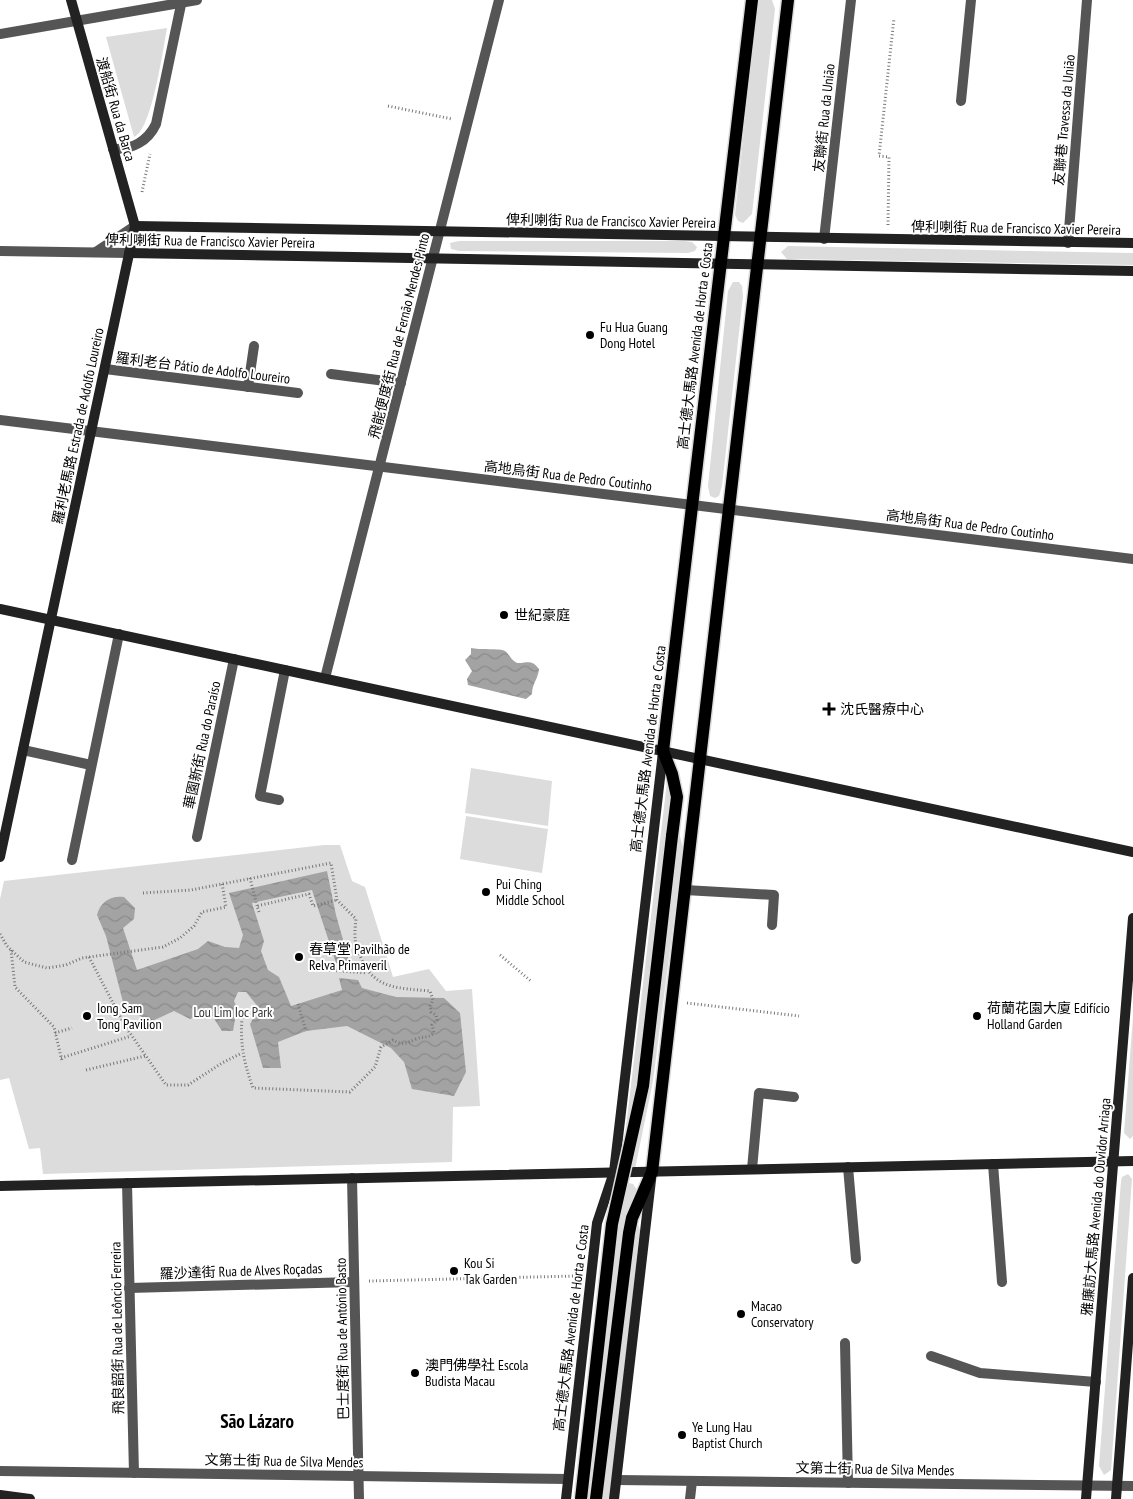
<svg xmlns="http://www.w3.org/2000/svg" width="1133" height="1499" font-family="'PT Sans Narrow','Noto Sans SC',sans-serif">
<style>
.green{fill:#dcdcdc}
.water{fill:url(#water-waves)}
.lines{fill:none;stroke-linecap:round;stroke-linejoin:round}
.primary-casing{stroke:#dbdbdb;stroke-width:15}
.path{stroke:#777;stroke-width:3;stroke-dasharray:1 2.5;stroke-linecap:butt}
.lane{stroke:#555;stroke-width:10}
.street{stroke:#555;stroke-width:10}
.secondary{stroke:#222;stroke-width:10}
.primary{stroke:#000;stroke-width:12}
.primary-bridge-casing{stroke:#dbdbdb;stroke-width:15;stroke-linecap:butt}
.primary-bridge{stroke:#000;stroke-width:12}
.poi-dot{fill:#000;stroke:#fff;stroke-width:2}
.labels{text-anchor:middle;stroke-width:4;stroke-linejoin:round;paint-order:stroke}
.street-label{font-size:14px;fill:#000;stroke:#fff}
.poi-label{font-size:14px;fill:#000;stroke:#fff;text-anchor:start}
.park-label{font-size:14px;fill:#333;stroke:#fff}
.district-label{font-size:19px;font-weight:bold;fill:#000;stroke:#fff}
</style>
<defs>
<pattern id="water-waves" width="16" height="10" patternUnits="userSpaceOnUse" patternTransform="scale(1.25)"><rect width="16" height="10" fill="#a3a3a3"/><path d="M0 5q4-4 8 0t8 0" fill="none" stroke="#8b8b8b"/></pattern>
</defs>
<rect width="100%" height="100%" fill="#fff"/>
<g class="green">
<polygon points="759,0 772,0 775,9 752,214 743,223 738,221 735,215 757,7"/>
<path d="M 167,28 C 163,49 152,130 134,137 L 106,37 Z"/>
<polygon points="459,241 684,241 692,242 697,247 695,251 688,253 459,251 451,249 450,243"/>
<polygon points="788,246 1133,253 1133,265 787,259 781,252"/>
<polygon points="733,282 739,282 742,286 743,296 722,486 719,496 715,498 710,496 708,486 728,291"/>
<polygon points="471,768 552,781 548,826 465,813"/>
<polygon points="667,782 683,849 653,1081 635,1169 621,1169"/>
<polygon points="466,816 548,829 542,873 460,859"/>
<polygon points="324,845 340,845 352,881 365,887 393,977 429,969 446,991 472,989 480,1106 453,1107 452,1162 43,1174 40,1148 29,1149 9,1078 0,1080 0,899 4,881"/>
<polygon points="1133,1017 1133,1136 1130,1139 1124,1133"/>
<polygon points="1128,1174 1132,1179 1111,1470 1104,1475 1099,1466 1121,1181 1122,1177"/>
<polygon points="625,1182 633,1184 637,1190 633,1211 640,1230 610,1499 578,1499 603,1310"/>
</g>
<g class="water">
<path d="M 471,648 C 479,650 500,648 505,651 C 510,655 511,660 517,663 C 527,663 532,659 539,669 C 538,679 532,684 532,694 L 526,699 L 468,685 L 467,679 L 472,671 L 465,660 L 471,654 Z"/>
<path d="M 327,871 L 336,915 L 350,964 L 336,963 L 312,890 L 252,903 L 264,941 L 261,951 L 268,970 L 279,977 L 291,1006 L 342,990 L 339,978 L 358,980 L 362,988 L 396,997 L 444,998 L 460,1013 L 466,1072 L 454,1096 L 412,1089 L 404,1062 L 391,1048 L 347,1026 L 306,1031 L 278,1042 L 281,1068 L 263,1068 L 250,1024 L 259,1008 L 246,992 L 238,992 L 234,1001 L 237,1008 L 233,1031 L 222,1031 L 209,1011 L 190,1019 L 174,1011 L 150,1022 L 124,1006 L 106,936 L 97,915 C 100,902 111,895 124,897 L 135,908 L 134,919 L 123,928 L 137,970 L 198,949 L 208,941 L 225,947 L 239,948 L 243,935 L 229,893 Z"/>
</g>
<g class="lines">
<g class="primary-casing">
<g id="primary">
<polyline points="672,836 677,797 672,774 663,751 752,0"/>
<polyline points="596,1499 629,1233 632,1218 652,1172 788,0"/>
</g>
</g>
<g class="path">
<polyline points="388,106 452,119"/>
<polyline points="142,192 150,154"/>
<polyline points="888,225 889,157 879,156 894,18"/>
<polyline points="250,878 257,906"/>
<path d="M 143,893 L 191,890 L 331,863 L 337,900 L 356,919 C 354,937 354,943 362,960 C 375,990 401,988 430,991 L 433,1000 L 430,1006 L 431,1012 L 436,1015 L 437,1020 L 432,1025 L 434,1033 C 427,1039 423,1036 416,1039 C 406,1043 404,1046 393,1040 L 381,1047 L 375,1067 L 350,1092 L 253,1088 C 243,1061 239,1038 243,1010"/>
<polyline points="259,912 257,906 309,894 313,906 337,900"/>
<polyline points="0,934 7,946 24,962 47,968 66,965 82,958 163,947 180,938 194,926 202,912 226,907 222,883"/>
<polyline points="11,950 15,987 54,1027 62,1061"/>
<polyline points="500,955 532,982"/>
<polyline points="89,957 125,1026 166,1085 188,1085 222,1063 242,1053"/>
<polyline points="329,970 367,973"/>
<polyline points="687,1003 799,1016"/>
<polyline points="298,1004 306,1031"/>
<polyline points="55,1033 72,1028"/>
<polyline points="61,1058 131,1036"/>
<polyline points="86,1070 145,1056"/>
<polyline points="369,1281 576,1276"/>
</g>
<g class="lane">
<polyline points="248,387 254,346"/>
<polyline points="848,1167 856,1259"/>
<polyline points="690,1499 692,1481"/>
</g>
<g class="street">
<polyline points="0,34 197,0"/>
<polyline points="961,101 971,0"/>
<path d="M 113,149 C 132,150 148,141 156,124 L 182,0"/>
<polyline points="824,239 851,0"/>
<polyline points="1068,243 1087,0"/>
<polyline points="0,251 129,253"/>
<polyline points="96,252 135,226"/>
<polyline points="105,369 298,393"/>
<polyline points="331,374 401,383"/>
<polyline points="0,420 1133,559"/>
<polyline points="325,678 499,0"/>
<polyline points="23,750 91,765"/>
<polyline points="279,800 260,796 285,670"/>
<polyline points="197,837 234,659"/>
<polyline points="72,860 119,634"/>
<polyline points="685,890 774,895 772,925"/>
<polyline points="993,1164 1002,1282"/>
<polyline points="752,1169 759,1093 794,1097"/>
<polyline points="352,1178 359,1499"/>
<polyline points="127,1183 134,1473"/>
<polyline points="129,1288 354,1282"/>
<polyline points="845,1343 848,1483"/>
<polyline points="931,1356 980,1373 1096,1382"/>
<polyline points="0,1471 568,1479"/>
<polyline points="617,1480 1133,1486"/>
</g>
<g class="secondary">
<polyline points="135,226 1133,243"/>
<polyline points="129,253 1133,271"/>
<polyline points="0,609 1133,852"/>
<polyline points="0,857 135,226 71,0"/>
<polyline points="0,1186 1133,1161"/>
<polyline points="0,1495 30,1499"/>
<polyline points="566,1499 597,1223 614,1172 663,752"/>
<polyline points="614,1499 651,1180"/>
<polyline points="1086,1499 1133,918"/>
<polyline points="1116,1499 1133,1278"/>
</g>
<use href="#primary" class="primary"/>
<g class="primary-bridge-casing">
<polyline id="primary-bridge" points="581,1499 612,1224 643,1086 672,836"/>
</g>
<use href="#primary-bridge" class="primary-bridge"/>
</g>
<g class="poi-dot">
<circle cx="590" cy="335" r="5"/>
<circle cx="504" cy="615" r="5"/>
<path d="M826.5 701.5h5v5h5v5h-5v5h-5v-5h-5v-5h5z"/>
<circle cx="486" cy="892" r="5"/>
<circle cx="299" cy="957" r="5"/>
<circle cx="87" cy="1016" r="5"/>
<circle cx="977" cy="1016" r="5"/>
<circle cx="454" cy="1271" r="5"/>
<circle cx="741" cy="1314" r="5"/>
<circle cx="415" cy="1373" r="5"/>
<circle cx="682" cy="1435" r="5"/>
</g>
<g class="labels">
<g class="street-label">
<text transform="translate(116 109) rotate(74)" y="5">渡船街 Rua da Barca</text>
<text transform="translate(824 118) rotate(-84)" y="5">友聯街 Rua da União</text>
<text transform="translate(1064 120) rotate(-85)" y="5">友聯巷 Travessa da União</text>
<text transform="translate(611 221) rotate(1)" y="5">俾利喇街 Rua de Francisco Xavier Pereira</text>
<text transform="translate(1016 228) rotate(1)" y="5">俾利喇街 Rua de Francisco Xavier Pereira</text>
<text transform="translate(210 241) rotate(1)" y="5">俾利喇街 Rua de Francisco Xavier Pereira</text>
<text transform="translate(399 336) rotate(-76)" y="5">飛能便度街 Rua de Fernão Mendes Pinto</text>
<text transform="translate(695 346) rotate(-83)" y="5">高士德大馬路 Avenida de Horta e Costa</text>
<text transform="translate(203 368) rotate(7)" y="5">羅利老台 Pátio de Adolfo Loureiro</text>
<text transform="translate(78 426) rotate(-78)" y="5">羅利老馬路 Estrada de Adolfo Loureiro</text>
<text transform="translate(568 476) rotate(7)" y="5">高地烏街 Rua de Pedro Coutinho</text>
<text transform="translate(970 525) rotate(7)" y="5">高地烏街 Rua de Pedro Coutinho</text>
<text transform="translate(202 745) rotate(-78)" y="5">華園新街 Rua do Paraíso</text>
<text transform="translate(648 749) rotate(-83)" y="5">高士德大馬路 Avenida de Horta e Costa</text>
<text transform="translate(1096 1207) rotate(-85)" y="5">雅廉訪大馬路 Avenida do Ouvidor Arriaga</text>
<text transform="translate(241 1271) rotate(-2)" y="5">羅沙達街 Rua de Alves Roçadas</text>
<text transform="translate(117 1328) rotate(-91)" y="5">飛良韶街 Rua de Leôncio Ferreira</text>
<text transform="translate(571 1328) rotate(-83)" y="5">高士德大馬路 Avenida de Horta e Costa</text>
<text transform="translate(342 1339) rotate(-91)" y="5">巴士度街 Rua de António Basto</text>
<text transform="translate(284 1461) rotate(1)" y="5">文第士街 Rua de Silva Mendes</text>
<text transform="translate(875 1469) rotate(1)" y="5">文第士街 Rua de Silva Mendes</text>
</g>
<g class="poi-label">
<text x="600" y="332">Fu Hua Guang<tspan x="600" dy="16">Dong Hotel</tspan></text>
<text x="514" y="620">世紀豪庭</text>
<text x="840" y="714">沈氏醫療中心</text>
<text x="496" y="889">Pui Ching<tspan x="496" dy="16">Middle School</tspan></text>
<text x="309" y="954">春草堂 Pavilhão de<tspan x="309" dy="16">Relva Primaveril</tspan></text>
<text x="97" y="1013">Iong Sam<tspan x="97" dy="16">Tong Pavilion</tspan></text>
<text x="987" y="1013">荷蘭花園大廈 Edifício<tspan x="987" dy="16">Holland Garden</tspan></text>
<text x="464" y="1268">Kou Si<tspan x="464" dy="16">Tak Garden</tspan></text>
<text x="751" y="1311">Macao<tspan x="751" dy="16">Conservatory</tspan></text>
<text x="425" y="1370">澳門佛學社 Escola<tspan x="425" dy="16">Budista Macau</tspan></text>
<text x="692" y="1432">Ye Lung Hau<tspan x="692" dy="16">Baptist Church</tspan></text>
</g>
<g class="park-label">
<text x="233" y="1017">Lou Lim Ioc Park</text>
</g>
<g class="district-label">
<text x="257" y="1428">São Lázaro</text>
</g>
</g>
</svg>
